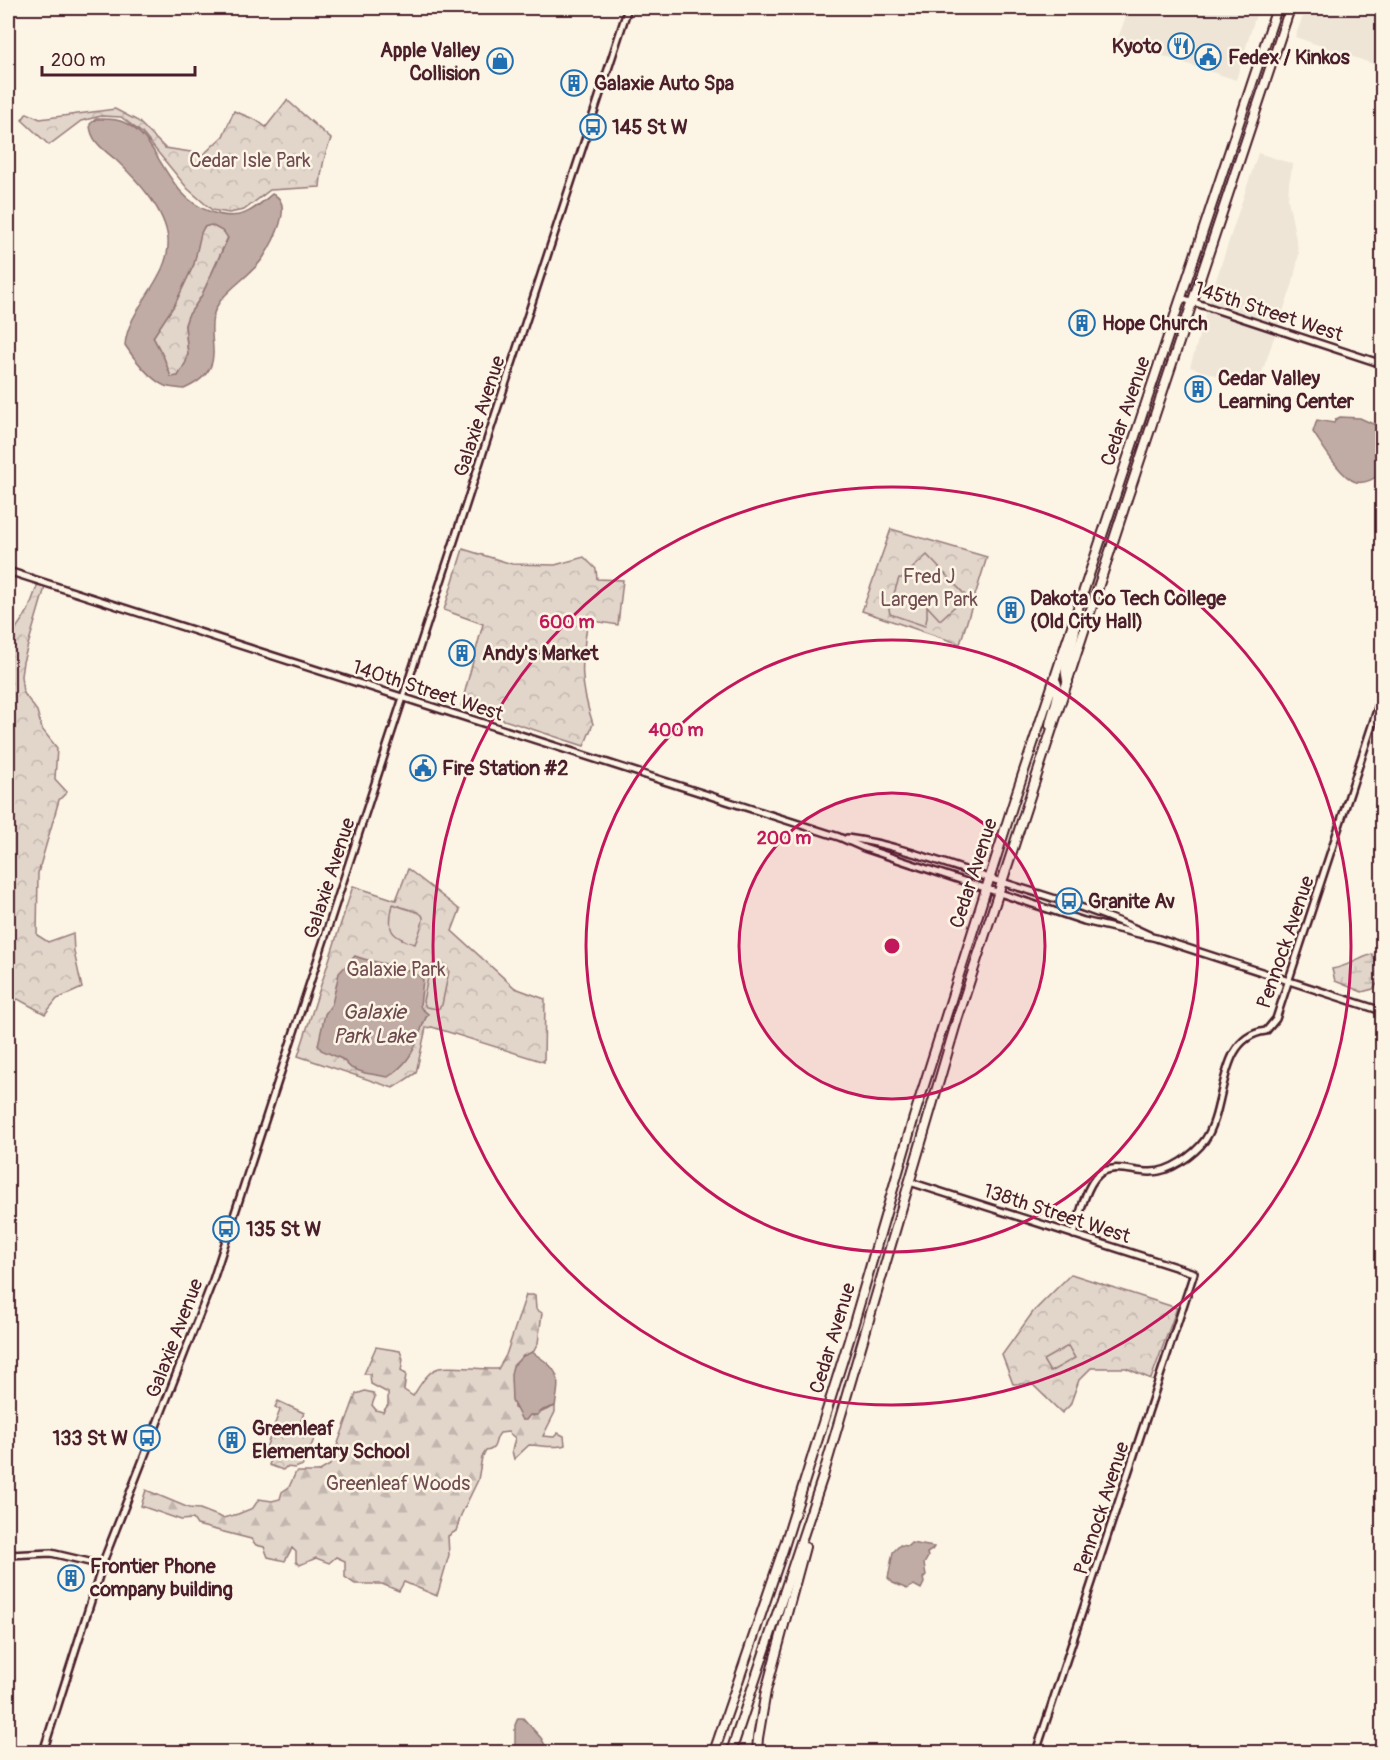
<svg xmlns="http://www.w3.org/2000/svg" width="1390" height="1760" font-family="Pangolin,sans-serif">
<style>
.built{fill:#eee5d7}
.forest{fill:url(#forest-firs);stroke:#967a7a;stroke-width:1.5}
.wetland{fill:url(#wetland-marsh);stroke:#967a7a;stroke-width:1.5}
.park{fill:url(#park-crowns);stroke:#967a7a;stroke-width:1.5}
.pitch{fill:#e2d5ca;stroke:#967a7a;stroke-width:1.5}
.water{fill:#c0aca5;stroke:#917474;stroke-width:1.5;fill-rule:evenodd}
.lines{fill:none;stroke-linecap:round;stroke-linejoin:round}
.minor-casing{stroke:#4a1f2b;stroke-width:10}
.highway-casing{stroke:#4a1f2b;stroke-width:12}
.minor{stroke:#fcf5e5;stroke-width:5}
.highway{stroke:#fcf5e5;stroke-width:8}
.ring{fill:none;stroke:#c2185b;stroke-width:3}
.labels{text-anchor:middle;stroke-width:5;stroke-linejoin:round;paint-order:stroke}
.poi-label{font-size:20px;font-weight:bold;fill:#4a1f2b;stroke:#fcf5e5;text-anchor:start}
.park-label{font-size:20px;fill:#704c53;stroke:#fcf5e5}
.street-label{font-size:20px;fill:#4a1f2b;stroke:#fcf5e5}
.water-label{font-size:21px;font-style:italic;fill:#6d4950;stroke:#fcf5e5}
.centre{fill:#c2185b;stroke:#fcf5e5;stroke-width:3}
.ring-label{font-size:18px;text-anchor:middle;font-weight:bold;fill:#c2185b;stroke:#fcf5e5;stroke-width:5;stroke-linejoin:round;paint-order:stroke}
</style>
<defs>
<pattern id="forest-firs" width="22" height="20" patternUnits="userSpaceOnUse" patternTransform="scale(1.5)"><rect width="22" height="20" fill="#e2d5ca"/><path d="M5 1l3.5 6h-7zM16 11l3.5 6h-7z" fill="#c3b6ae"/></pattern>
<pattern id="wetland-marsh" width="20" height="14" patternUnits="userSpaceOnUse" patternTransform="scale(1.5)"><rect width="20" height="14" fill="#e2d5ca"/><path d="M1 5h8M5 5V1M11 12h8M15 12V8" fill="none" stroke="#c3b6ae"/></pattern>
<pattern id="park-crowns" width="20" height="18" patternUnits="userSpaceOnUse" patternTransform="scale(1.5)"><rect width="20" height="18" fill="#e2d5ca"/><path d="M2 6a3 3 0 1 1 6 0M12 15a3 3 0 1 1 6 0" fill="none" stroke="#c3b6ae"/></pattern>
</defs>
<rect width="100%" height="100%" fill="#fcf5e5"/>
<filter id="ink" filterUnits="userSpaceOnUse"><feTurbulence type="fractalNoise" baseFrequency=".0167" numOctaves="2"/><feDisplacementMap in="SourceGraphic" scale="12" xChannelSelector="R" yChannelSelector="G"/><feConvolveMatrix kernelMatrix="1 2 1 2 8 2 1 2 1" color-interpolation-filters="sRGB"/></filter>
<g filter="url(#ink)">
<g class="built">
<polygon points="1129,8 1258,8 1236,80 1117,41"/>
<polygon points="1306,8 1359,8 1382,14 1382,67 1295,37"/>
<polygon points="1258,153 1293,164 1289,183 1288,199 1299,254 1293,283 1258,384 1221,377 1190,367 1213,289"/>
</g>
<path class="forest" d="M 526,1295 L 535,1295 L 536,1309 L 542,1313 L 538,1343 L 534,1351 C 504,1367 512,1378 514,1408 L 533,1416 L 555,1406 L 555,1412 L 543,1436 L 554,1437 L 558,1433 L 564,1436 L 565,1445 C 554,1449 541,1445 529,1445 L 514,1459 L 512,1451 L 515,1438 L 508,1432 L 500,1433 C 493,1440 499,1449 486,1451 L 482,1457 L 478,1480 L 461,1515 L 456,1531 L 448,1536 L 449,1555 L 437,1596 L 404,1582 L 399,1591 L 382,1584 L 355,1584 L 345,1577 L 345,1561 L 336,1557 L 329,1563 L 316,1558 L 300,1565 L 296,1562 L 296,1552 L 292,1548 L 285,1561 L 268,1557 L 264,1547 L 256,1545 L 251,1539 L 197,1525 L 193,1519 L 181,1520 L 141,1506 L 146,1490 L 189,1508 L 200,1509 L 223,1518 L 238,1514 L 253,1508 L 259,1499 L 272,1501 L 280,1499 L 282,1492 L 289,1487 L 296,1472 L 318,1472 L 330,1465 L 356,1394 L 365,1391 L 373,1393 L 375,1397 L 372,1405 L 376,1410 L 383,1412 L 388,1405 L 388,1393 L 371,1384 L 370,1374 L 364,1374 L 376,1347 L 400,1351 L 403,1359 L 401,1371 L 406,1374 L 404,1390 L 413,1396 C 419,1387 427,1371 439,1368 C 448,1365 484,1370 498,1369 L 506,1355 Z"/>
<path class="wetland" d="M 1372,954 L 1382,974 L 1381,980 L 1373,989 L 1362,992 L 1335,981 L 1332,969 C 1345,967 1359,959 1372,954 Z"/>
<g class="park">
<path d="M 287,100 L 331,139 C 324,155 321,170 320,187 L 270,190 L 244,210 L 229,213 L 212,210 L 188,189 L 142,133 L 121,117 L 101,116 L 81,121 L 49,145 L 22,120 L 27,113 L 40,119 L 115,109 L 138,121 L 165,148 L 204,154 L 223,136 L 234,111 L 256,120 L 266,127 Z"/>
<polygon points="211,224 225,232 228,237 201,297 188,316 185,325 188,354 186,362 178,376 171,378 164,358 153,337 175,304 194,264 200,233 204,227"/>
<polygon points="891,529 987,557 960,644 862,611"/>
<path d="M 463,549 L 512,564 L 555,565 L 584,557 L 596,569 L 597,579 L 623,580 L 618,625 L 588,620 C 581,663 579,682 593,724 L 584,746 L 461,706 L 483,624 L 444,610 Z"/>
<polygon points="39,581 46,584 23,662 21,676 23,692 37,711 42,729 57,748 55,779 67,792 59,800 38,873 37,935 48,942 73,933 74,952 82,988 57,999 45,1014 18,999 8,1004 8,648 17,627 28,611"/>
<polygon points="408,869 460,910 452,931 515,988 545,999 544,1062 432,1027 426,1028 416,1073 393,1088 298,1056 353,886 396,900"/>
<polygon points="1071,1274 1177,1308 1151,1379 1126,1368 1091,1368 1079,1380 1070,1405 1062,1413 1032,1384 1013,1384 1002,1355 1033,1312"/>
<polygon points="278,1401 304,1413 297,1431 315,1437 303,1465 295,1468 286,1467 283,1470 269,1465 272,1456 264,1453 280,1410 275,1407"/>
</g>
<g class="pitch">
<polygon points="927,555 966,596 940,620 927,606 927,618 925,626 890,614 889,609 899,578 902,578"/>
<path d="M 393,904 C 425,917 430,906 415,944 C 389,936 387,930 393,904 Z"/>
<polygon points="434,963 446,966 449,971 442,1005 438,1009 426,1007 423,1001 430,968"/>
<polygon points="1068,1346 1075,1358 1050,1372 1043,1360"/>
</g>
<g class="water">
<path d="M 96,119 C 105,119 115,118 123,122 C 161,137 163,196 211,212 C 240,222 251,212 272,194 C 296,202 272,244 263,258 C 252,274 234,284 221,300 C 195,334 238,365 184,389 C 178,388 171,388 165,386 C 151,380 133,358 125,345 C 128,307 171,278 168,239 C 165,209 137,180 116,160 C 104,150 90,141 90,124 ZM 211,225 L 224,232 L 228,238 L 201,297 L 188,316 L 185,325 L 188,354 L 186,362 L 178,376 L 171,377 L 164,358 L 153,337 L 175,304 L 194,264 L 201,233 L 204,227 Z"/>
<path d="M 1340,417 L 1360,418 L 1382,428 L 1382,473 C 1375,478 1366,484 1356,482 C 1341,478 1322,445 1313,432 L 1317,420 L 1334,423 L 1336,419 Z"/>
<path d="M 355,956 C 374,964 411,965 423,980 L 420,1005 L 421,1008 L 428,1014 C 423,1022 422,1028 419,1036 C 413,1055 404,1066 388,1077 L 365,1073 L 351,1068 L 342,1059 L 321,1050 L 318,1045 L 325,1014 L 332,1004 L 339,973 Z"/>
<path d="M 532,1352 C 559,1370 561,1374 555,1406 L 543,1410 L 537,1415 L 530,1415 L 526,1420 L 522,1420 L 512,1401 L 511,1374 L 513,1366 L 523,1356 Z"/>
<polygon points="911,1543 934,1547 932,1550 927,1553 928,1557 924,1564 926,1575 923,1578 924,1583 921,1589 914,1585 907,1589 893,1583 888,1578 893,1552 900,1545 908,1546"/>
<polygon points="518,1718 523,1718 541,1738 549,1752 515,1752 515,1725"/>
</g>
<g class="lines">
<g class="minor-casing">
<g id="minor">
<polyline points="1181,298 1382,364"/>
<polyline points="8,571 839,837 864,848 1084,921 1156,938 1382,1011"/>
<path d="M 847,838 C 895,844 942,863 989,878 C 1042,895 1098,910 1149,935"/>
<polyline points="910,1182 1194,1273 1036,1752"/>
<path d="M 1074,1235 C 1079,1218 1085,1187 1098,1175 C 1111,1162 1135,1173 1151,1172 C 1170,1172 1194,1155 1205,1140 C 1228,1107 1216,1037 1266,1031 L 1276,1019 L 1382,695"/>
<polyline points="8,1555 51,1553 102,1565"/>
<polyline points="43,1752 105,1557 213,1280 628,8"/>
</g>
</g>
<g class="highway-casing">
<g id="highway">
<path d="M 1068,682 C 1061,668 1073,646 1075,630"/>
<path d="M 1050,725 C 1052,710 1063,694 1055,680"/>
<polyline points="714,1752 783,1550 849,1340 914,1117 1013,804 1277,8"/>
<polyline points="731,1752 823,1476 957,1020 1127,499 1290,8"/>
<polyline points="757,1752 758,1738 766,1691 805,1547"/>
</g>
</g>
<use href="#minor" class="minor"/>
<use href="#highway" class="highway"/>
</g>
</g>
<circle cx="892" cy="946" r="153" fill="#c2185b" fill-opacity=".12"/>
<g class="ring">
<circle cx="892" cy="946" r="153"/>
<circle cx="892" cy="946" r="306"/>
<circle cx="892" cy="946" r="459"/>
</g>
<defs>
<g id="restaurant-ring" transform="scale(1.35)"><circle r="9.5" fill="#fcf5e5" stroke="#1f6fb2" stroke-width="1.5"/><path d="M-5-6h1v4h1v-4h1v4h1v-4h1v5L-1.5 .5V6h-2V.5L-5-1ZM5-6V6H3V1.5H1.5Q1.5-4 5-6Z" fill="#1f6fb2"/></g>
<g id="civic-ring" transform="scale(1.35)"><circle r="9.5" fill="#fcf5e5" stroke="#1f6fb2" stroke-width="1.5"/><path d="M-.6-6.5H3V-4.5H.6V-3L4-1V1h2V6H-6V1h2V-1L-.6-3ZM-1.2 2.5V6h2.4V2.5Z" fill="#1f6fb2"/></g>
<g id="shop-ring" transform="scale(1.35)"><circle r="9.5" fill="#fcf5e5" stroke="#1f6fb2" stroke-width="1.5"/><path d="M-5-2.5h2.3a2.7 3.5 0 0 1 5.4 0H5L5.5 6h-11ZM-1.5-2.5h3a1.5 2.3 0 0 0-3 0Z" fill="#1f6fb2"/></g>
<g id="building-ring" transform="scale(1.35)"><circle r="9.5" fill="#fcf5e5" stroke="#1f6fb2" stroke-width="1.5"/><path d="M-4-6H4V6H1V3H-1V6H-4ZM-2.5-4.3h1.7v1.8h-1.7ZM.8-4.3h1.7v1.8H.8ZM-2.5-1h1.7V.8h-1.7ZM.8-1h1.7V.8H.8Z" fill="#1f6fb2"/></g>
<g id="bus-ring" transform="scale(1.35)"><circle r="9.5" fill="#fcf5e5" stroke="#1f6fb2" stroke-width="1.5"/><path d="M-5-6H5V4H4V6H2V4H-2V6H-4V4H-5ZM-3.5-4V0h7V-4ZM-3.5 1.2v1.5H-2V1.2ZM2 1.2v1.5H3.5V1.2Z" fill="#1f6fb2"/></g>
</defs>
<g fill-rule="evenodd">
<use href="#restaurant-ring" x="1181" y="46"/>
<use href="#civic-ring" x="1208" y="57"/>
<use href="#shop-ring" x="500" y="61"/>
<use href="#building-ring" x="574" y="83"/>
<use href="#bus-ring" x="593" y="127"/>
<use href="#building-ring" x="1082" y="323"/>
<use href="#building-ring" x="1198" y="389"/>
<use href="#building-ring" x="1011" y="610"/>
<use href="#building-ring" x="462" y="653"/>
<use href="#civic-ring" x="423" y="768"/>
<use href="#bus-ring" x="1069" y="901"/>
<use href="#bus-ring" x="226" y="1229"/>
<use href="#bus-ring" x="147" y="1438"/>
<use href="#building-ring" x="232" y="1440"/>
<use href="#building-ring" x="71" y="1578"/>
</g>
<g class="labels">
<g class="poi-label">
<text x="1162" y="53" text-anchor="end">Kyoto</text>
<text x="480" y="57" text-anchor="end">Apple Valley<tspan x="480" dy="23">Collision</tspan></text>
<text x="1228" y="64">Fedex / Kinkos</text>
<text x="594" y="90">Galaxie Auto Spa</text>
<text x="612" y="134">145 St W</text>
<text x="1102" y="330">Hope Church</text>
<text x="1218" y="385">Cedar Valley<tspan x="1218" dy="23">Learning Center</tspan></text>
<text x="1030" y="605">Dakota Co Tech College<tspan x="1030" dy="23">(Old City Hall)</tspan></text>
<text x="482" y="660">Andy's Market</text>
<text x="442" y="775">Fire Station #2</text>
<text x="1088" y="908">Granite Av</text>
<text x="246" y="1236">135 St W</text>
<text x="252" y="1435">Greenleaf<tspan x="252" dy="23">Elementary School</tspan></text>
<text x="128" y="1445" text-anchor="end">133 St W</text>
<text x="90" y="1573">Frontier Phone<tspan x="90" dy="23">company building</tspan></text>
</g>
<g class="park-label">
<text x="250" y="167">Cedar Isle Park</text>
<text x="929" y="583">Fred J<tspan x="929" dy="23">Largen Park</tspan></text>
<text x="396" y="976">Galaxie Park</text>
<text x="398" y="1490">Greenleaf Woods</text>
</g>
<g class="street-label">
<text transform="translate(1269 311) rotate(18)" y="7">145th Street West</text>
<text transform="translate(1125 411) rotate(-71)" y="7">Cedar Avenue</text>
<text transform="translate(479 416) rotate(-72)" y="7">Galaxie Avenue</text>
<text transform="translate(428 690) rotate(18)" y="7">140th Street West</text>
<text transform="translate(973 873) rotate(-72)" y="7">Cedar Avenue</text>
<text transform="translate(329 878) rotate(-72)" y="7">Galaxie Avenue</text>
<text transform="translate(1285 942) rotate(-71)" y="7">Pennock Avenue</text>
<text transform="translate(1057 1213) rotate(18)" y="7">138th Street West</text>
<text transform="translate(174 1338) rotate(-69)" y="7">Galaxie Avenue</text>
<text transform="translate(832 1338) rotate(-73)" y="7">Cedar Avenue</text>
<text transform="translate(1101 1508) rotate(-72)" y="7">Pennock Avenue</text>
</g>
<g class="water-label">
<text x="374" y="1019">Galaxie<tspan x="374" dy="24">Park Lake</tspan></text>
</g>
</g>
<circle cx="892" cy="946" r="9" class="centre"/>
<g class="ring-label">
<text x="567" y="628">600 m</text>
<text x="676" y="736">400 m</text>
<text x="784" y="844">200 m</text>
</g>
<rect width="1390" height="1760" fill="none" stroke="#fcf5e5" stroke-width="30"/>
<rect x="15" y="15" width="1360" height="1730" fill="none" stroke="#4a1f2b" stroke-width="2" filter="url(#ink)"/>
<path d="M42 66v9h153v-9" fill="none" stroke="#4a1f2b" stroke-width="3"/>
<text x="51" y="66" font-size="18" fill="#4a1f2b" stroke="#fcf5e5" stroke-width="4.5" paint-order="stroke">200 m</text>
</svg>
